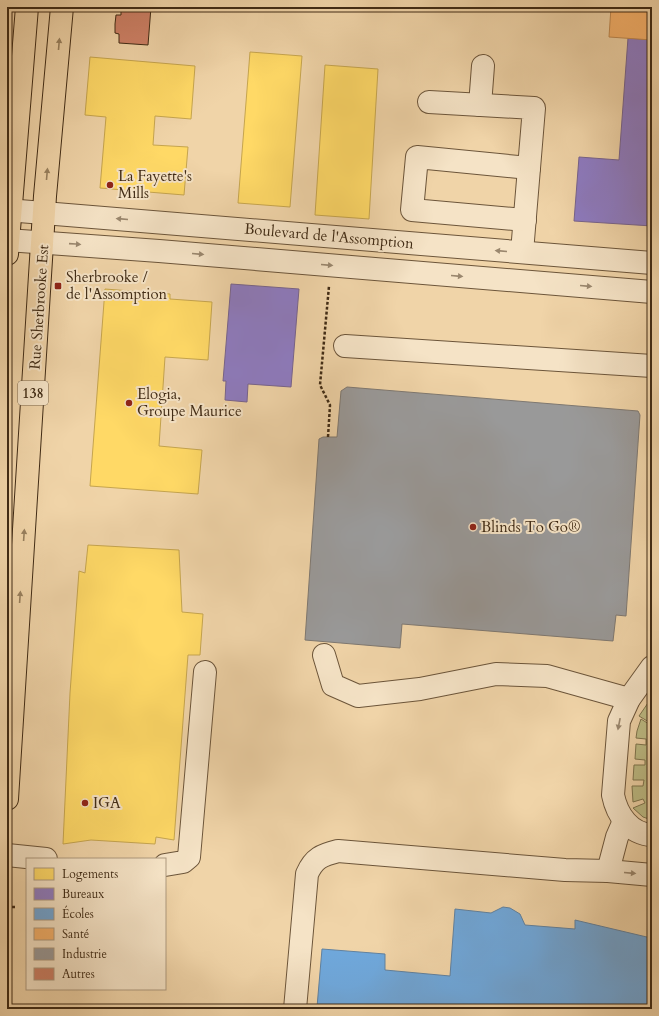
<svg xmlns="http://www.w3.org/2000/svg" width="659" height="1016" font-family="Cardo,serif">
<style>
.grass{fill:#bdbc85;stroke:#7e744d}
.homes{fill:#ffd966;stroke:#c6a54e}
.offices{fill:#8e7cc3;stroke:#77648f}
.schools{fill:#6fa8dc;stroke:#6182a0}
.health{fill:#f6b26b;stroke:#bf8a51}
.industry{fill:#999;stroke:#7e7871}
.building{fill:#cd8066;stroke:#402b15}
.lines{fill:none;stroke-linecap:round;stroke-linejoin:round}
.minor-casing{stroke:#6c553a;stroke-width:24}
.major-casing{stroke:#402b15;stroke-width:24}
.path{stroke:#402b15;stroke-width:2.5;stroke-dasharray:3 2;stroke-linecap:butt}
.minor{stroke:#f5e3c6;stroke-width:22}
.major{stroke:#f0d4a8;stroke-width:22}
.oneway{fill:#98805e}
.oneway2{fill:#9a876e}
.poi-dot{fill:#8f2418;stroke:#f5e3c6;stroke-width:1.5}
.labels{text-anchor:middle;stroke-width:4;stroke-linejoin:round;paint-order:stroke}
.shield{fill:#f5e3c6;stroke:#76624a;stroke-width:1}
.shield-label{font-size:14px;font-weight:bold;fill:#402b15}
.poi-label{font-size:15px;fill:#402b15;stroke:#f5e3c6;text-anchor:start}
.street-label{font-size:15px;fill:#402b15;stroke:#f5e3c6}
</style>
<rect width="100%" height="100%" fill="#f0d4a8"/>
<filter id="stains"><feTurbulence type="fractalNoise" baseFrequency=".005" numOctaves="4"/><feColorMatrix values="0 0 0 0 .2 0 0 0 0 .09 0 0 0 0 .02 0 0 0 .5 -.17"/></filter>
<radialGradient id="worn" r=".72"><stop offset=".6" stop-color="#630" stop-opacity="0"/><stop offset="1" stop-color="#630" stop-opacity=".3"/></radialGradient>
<g class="grass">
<polygon points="650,700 652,702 652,724 639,716"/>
<polygon points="641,719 652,726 652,820 643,817 633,808 645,803 643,799 633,802 632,786 643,786 644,780 633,780 634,765 645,765 645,760 635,759 636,744 646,745 646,739 636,738 637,731"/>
</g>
<g class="homes">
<polygon points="250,52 302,56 290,207 238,203"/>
<polygon points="90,57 195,66 191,119 155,116 153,145 188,147 184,195 100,188 106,117 85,115"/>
<polygon points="325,65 378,69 369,219 315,215"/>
<polygon points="105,289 170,294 170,299 212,302 208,360 165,357 159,446 202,450 198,494 90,486"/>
<polygon points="88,545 179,550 182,612 203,614 200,655 188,655 174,840 156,837 155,844 91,840 63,844 70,693 79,571 85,573"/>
</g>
<g class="offices">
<polygon points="628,38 652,40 652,226 574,221 579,157 619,160"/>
<polygon points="231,284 299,289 291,387 248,384 247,402 225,400 226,381 223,381"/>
</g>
<polygon class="schools" points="503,907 510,908 520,914 525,925 575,929 575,920 651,938 648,967 652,967 652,1009 325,1009 317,1007 322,949 385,954 385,970 450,976 455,909 491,913"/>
<polygon class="health" points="611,7 652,7 652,40 609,37"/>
<polygon class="industry" points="347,387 638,411 640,415 626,616 616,615 613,641 402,624 400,648 305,640 319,439 323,437 337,437 341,391"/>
<polygon class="building" points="121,7 151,7 148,45 119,43 119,34 115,33 115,24 116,15 121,15"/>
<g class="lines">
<g class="minor-casing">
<g id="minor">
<polyline points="429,102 534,108 522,252"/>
<polyline points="480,105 483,66"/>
<polyline points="7,210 652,263"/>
<polyline points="525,220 412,210 417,157 529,168"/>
<polyline points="7,240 159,251 652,292"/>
<polyline points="345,346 652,366"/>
<polyline points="324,655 333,685 358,696 420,689 496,674 547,676 629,699"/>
<path d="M 652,667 L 629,699 L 619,721 L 613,795 C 617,815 630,834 652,835"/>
<polyline points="7,855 46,859"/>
<polyline points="165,865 183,862 189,857 205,672"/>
<polyline points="608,871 617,837 624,821"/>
<path d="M 295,1009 L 307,874 C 314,858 322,855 338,851 L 565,870 L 608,871 L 652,875"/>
</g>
</g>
<g class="major-casing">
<g id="major">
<polyline points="7,254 27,7"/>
<polyline points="7,799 45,196 62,7"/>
</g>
</g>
<g class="path">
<polyline points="328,437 330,405 320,385 329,286"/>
<polyline points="12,907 16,907"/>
</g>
<use href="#minor" class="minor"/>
<use href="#major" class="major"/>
</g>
<defs><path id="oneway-solid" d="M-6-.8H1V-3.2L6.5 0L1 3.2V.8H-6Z"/></defs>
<g class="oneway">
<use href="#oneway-solid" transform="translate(59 44) rotate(-85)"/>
<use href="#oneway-solid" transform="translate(47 174) rotate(-85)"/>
<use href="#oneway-solid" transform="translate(24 535) rotate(-86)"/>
<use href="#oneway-solid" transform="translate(20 597) rotate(-86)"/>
</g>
<g class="oneway2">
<use href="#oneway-solid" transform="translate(122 219) rotate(-175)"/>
<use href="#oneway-solid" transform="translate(75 244) rotate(4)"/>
<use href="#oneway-solid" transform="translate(501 251) rotate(-175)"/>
<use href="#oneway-solid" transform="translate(198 254) rotate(5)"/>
<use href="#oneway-solid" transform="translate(327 265) rotate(5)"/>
<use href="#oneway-solid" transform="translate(457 276) rotate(5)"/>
<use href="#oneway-solid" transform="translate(586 286) rotate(5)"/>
<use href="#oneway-solid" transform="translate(619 724) rotate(101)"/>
<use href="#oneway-solid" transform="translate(630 873) rotate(5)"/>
</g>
<g class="poi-dot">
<circle cx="110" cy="185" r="4"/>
<rect x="54" y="282" width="8" height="8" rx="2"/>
<circle cx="129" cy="403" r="4"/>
<circle cx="473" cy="527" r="4"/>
<circle cx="85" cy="803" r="4"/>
</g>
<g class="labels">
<rect class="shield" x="18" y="381" width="30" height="24" rx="3"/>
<g class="shield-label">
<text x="33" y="398">138</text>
</g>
<g class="poi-label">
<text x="118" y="181">La Fayette's<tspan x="118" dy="17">Mills</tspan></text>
<text x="66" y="282">Sherbrooke /<tspan x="66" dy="17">de l'Assomption</tspan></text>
<text x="137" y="399">Elogia,<tspan x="137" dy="17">Groupe Maurice</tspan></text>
<text x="481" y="532">Blinds To Go®</text>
<text x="93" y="808">IGA</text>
</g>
<g class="street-label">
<text transform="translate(329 236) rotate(5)" y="5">Boulevard de l'Assomption</text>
<text transform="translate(39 307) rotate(-86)" y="5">Rue Sherbrooke Est</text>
</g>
</g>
<rect width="659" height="1016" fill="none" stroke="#f0d4a8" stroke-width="24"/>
<rect x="8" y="8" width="643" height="1000" fill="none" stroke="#402b15" stroke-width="2"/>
<rect x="12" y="12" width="635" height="992" fill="none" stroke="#402b15"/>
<rect x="26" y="858" width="140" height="132" fill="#f5e3c6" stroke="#ad997f"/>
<rect x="34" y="868" width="20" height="12" fill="#ffd966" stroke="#ad997f"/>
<text x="62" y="878" font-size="12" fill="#402b15">Logements</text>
<rect x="34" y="888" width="20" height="12" fill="#8e7cc3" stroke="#ad997f"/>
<text x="62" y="898" font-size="12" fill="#402b15">Bureaux</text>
<rect x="34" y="908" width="20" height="12" fill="#6fa8dc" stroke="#ad997f"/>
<text x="62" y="918" font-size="12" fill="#402b15">Écoles</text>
<rect x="34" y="928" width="20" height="12" fill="#f6b26b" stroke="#ad997f"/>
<text x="62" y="938" font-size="12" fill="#402b15">Santé</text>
<rect x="34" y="948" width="20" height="12" fill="#999999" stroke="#ad997f"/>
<text x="62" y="958" font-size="12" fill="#402b15">Industrie</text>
<rect x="34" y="968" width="20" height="12" fill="#cd8066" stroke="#ad997f"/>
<text x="62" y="978" font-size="12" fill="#402b15">Autres</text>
<rect width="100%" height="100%" filter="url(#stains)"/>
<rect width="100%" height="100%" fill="url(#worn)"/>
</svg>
